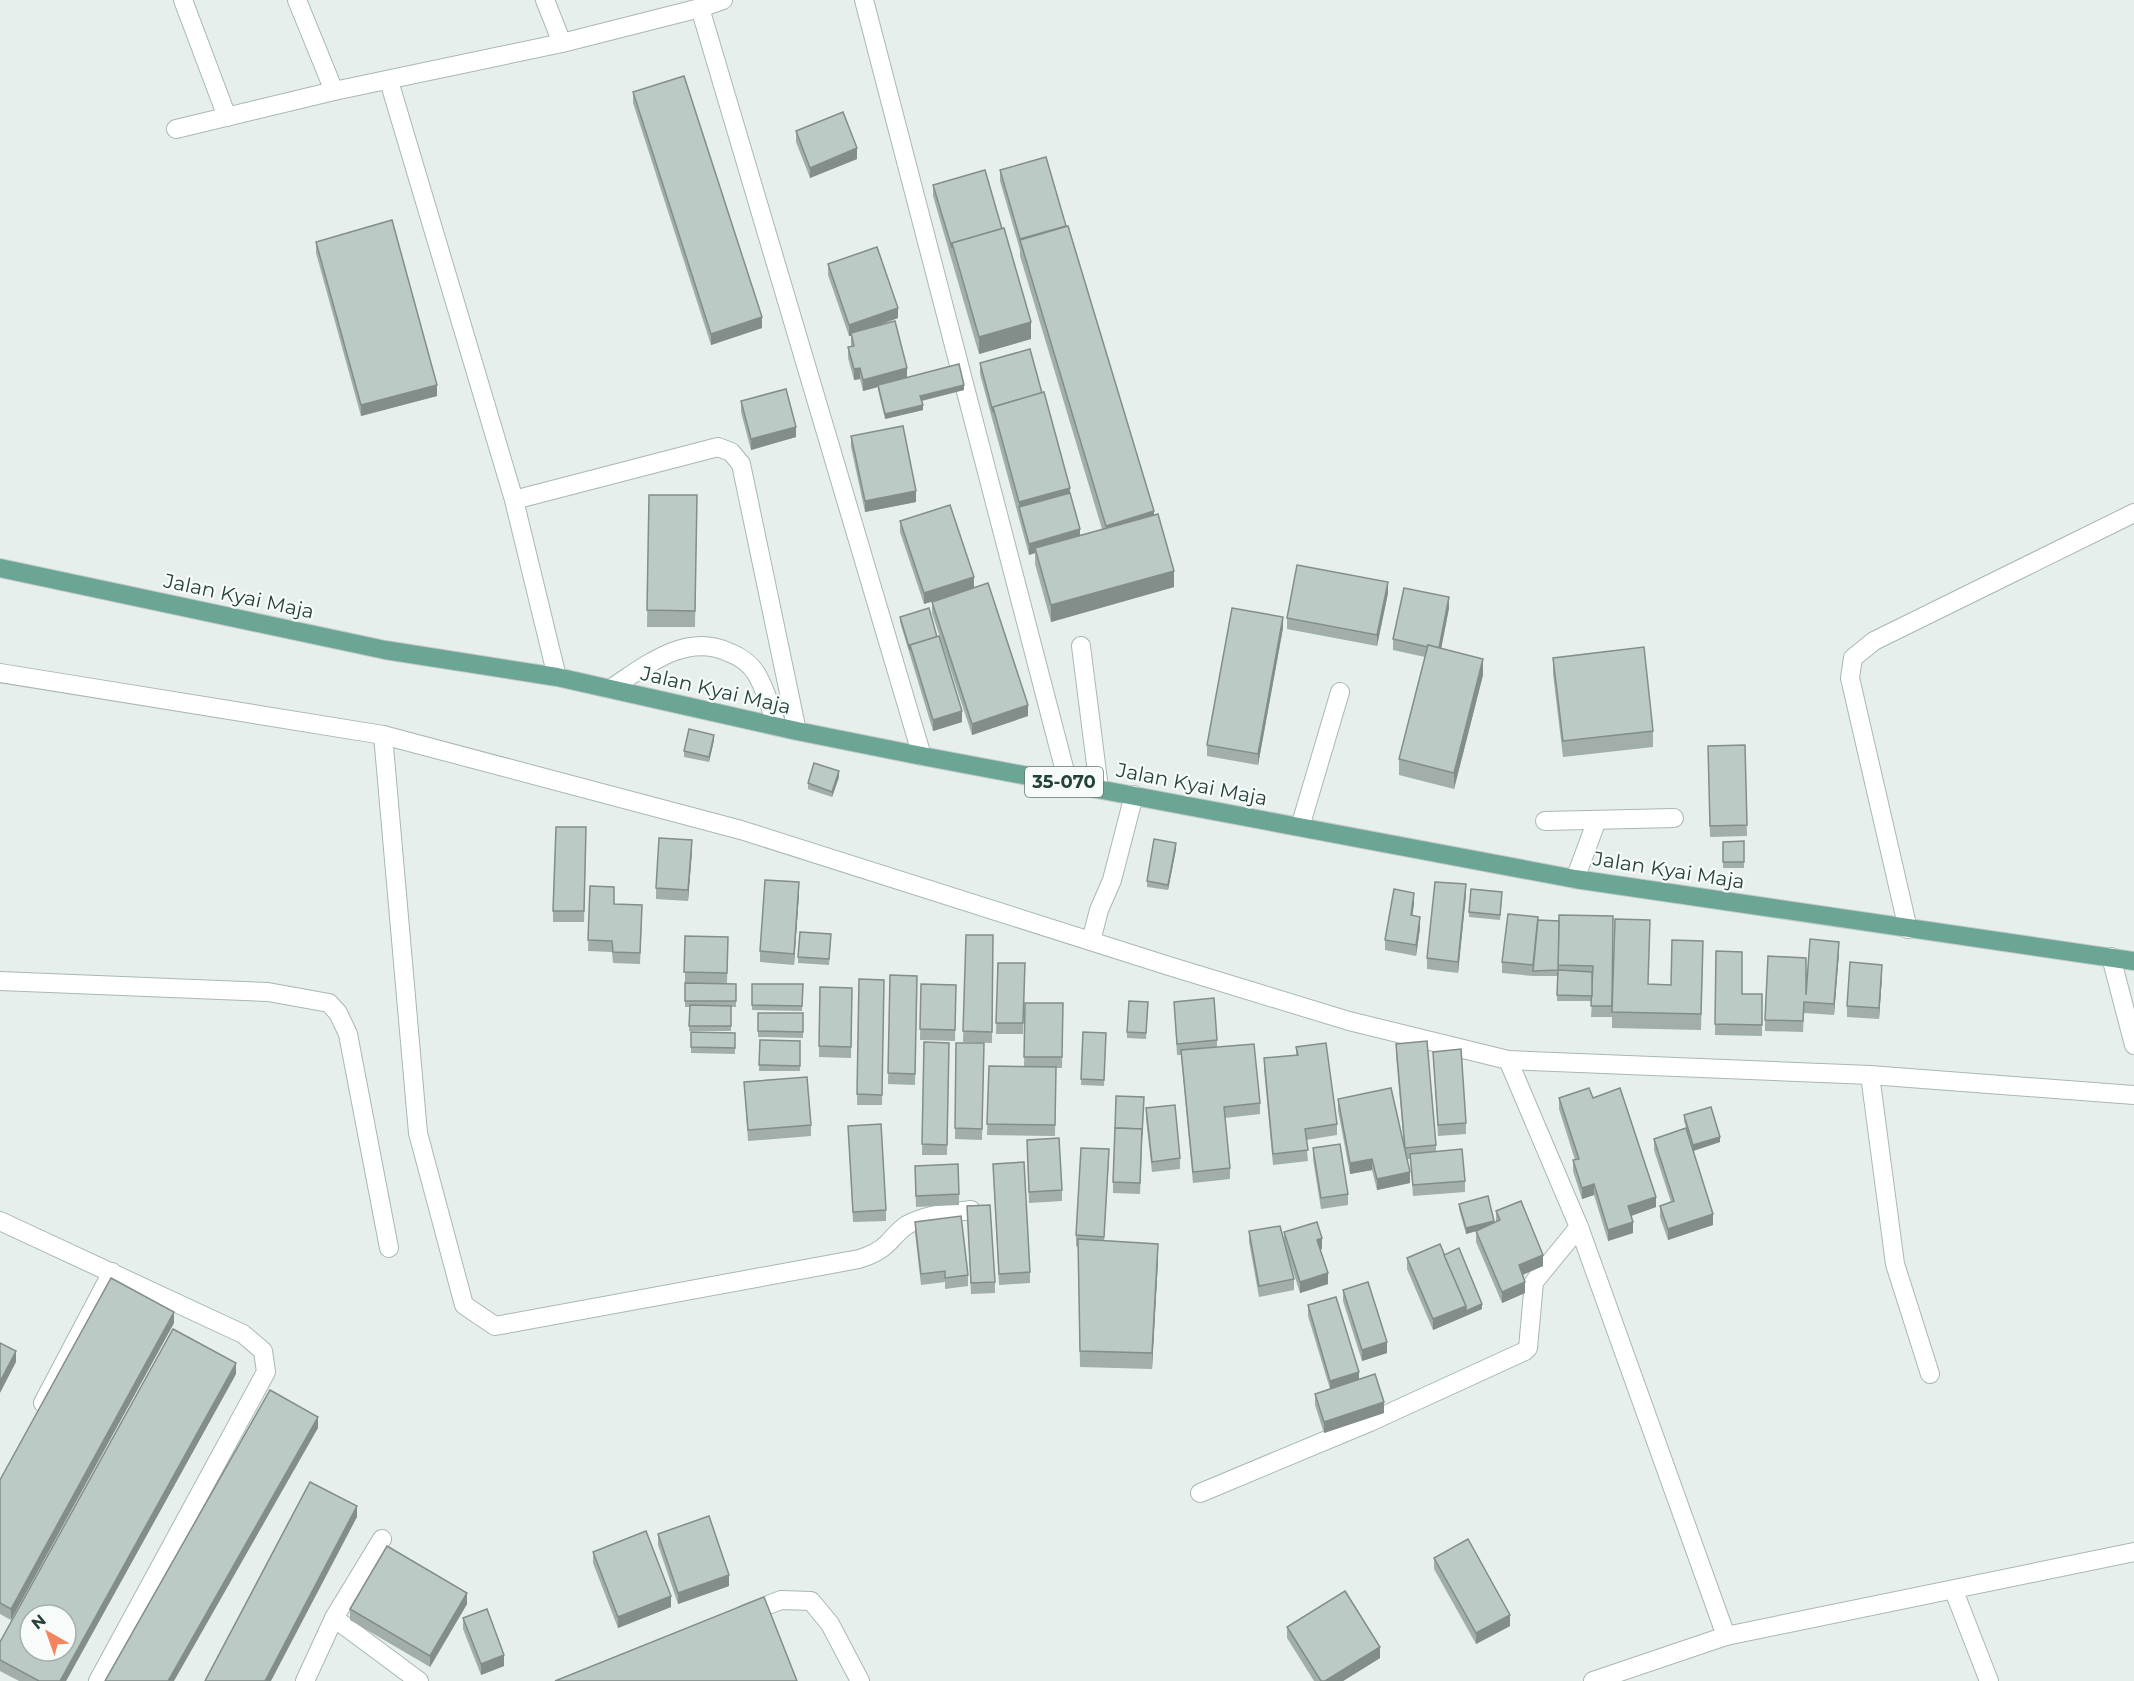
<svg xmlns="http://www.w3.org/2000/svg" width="2134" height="1681" font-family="Montserrat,sans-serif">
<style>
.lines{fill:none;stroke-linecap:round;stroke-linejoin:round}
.minor-casing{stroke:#a8b8b2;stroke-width:20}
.major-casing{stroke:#c2cac8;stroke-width:20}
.minor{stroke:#fff;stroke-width:18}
.major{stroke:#6aa596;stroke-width:18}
.wall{fill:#a1aea9}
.shaded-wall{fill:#838d89}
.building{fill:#bbcac4;stroke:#838d89;stroke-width:1.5;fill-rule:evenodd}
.labels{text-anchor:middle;stroke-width:4.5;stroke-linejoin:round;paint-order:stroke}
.shield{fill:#f7fbf9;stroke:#637a73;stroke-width:1.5}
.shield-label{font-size:18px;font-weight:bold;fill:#24423a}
.street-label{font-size:20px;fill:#24423a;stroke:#f7fbf9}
</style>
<rect width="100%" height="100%" fill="#e6efeb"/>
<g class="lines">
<g class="minor-casing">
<g id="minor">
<polyline points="183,0 227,117"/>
<polyline points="297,0 334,91"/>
<polyline points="545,0 562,43"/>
<polyline points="864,0 1068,783"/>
<polyline points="700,8 922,756"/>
<polyline points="389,81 514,500 557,677"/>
<polyline points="176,129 334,91 562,43 700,8 723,0"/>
<polyline points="514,500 718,447 731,452 741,464 797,731"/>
<polyline points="1081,646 1099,788"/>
<polyline points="0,673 383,735 741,830 1169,966 1349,1021 1508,1060 1870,1075 2134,1095"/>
<path d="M 610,689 C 644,667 685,632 728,652 C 739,656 751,664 757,675 C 766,690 771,710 777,726"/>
<path d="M 383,735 L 418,1133 L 464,1305 L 495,1326 L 859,1259 C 869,1256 879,1252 887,1244 C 894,1237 899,1230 907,1225 C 926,1214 950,1213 971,1210"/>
<polyline points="1545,821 1674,818"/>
<polyline points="1300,827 1340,692"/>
<polyline points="1575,879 1597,820"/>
<polyline points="1908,929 1850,678 1853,658 1874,641 2134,513"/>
<polyline points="1091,941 1099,910 1112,880 1134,795"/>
<polyline points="2111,957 2134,1045"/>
<polyline points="0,981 268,992 329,1003 338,1013 348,1034 389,1248"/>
<polyline points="1508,1060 1579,1227 1726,1636"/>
<polyline points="1870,1075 1895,1264 1930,1374"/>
<polyline points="0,1221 243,1334 263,1351 266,1372 98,1681"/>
<polyline points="43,1403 112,1272"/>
<polyline points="1200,1493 1370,1422 1525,1351 1528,1348 1534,1282 1579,1227"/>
<polyline points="1954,1591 1989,1681"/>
<polyline points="745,1614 781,1600 811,1601 830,1624 860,1681"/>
<polyline points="334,1618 419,1681"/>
<polyline points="305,1681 334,1618 382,1539"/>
<polyline points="1593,1681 1726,1636 2134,1552"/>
</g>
</g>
<g class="major-casing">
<polyline id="major" points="0,568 385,650 557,677 797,731 922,756 1575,879 2134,961"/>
</g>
<use href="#minor" class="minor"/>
<use href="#major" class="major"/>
</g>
<g class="wall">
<polygon points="633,92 762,328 711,345 633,103"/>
<polygon points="796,131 857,159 810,178 796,142"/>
<polygon points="1000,170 1066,226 1154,515 1174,587 1051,622 1035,564 1035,553 1029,555 980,374 980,363 1070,493 1080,535 1102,529 1020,256 1020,250 1000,181"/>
<polygon points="933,185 1002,229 1031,339 979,354 933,196"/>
<polygon points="316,242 437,396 361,416 316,253"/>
<polygon points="828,264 898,318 876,326 907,377 964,390 922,401 923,410 885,419 878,390 878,387 863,391 860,379 854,380 848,358 848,347 851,346 851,336 849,336 828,275"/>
<polygon points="741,401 796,437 751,450 741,412"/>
<polygon points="851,436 916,502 865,512 851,447"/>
<polygon points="649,495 697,495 695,627 647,627"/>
<polygon points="900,521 974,588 924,604 900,532"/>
<polygon points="1388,593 1377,646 1287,629 1287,618"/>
<polygon points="932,602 1028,716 972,735 932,613"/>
<polygon points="1449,608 1441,648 1483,675 1454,789 1399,775 1399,759 1425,657 1393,650 1393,639"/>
<polygon points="900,617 962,722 933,731 900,622"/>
<polygon points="1283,628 1258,765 1207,756 1207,745"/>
<polygon points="1553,658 1653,731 1653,747 1563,757 1553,674"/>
<polygon points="714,740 709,762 684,757 684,751"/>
<polygon points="1745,745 1747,836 1710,837 1708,746"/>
<polygon points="839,777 832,797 808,789 808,783"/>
<polygon points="586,838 584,922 553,922 553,911"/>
<polygon points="1744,841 1744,868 1723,868 1723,842"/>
<polygon points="1176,849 1168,890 1147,887 1147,881"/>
<polygon points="692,851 688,901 656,899 656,888"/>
<polygon points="590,886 614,904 642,916 640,964 613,963 612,952 588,951"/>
<polygon points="799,893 794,965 760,962 760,951"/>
<polygon points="1466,895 1458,973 1427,969 1427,958"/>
<polygon points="1502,898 1500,920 1469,917 1469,912"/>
<polygon points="1414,904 1412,915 1420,928 1416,956 1385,950 1385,940"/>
<polygon points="1613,916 1612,1017 1591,1017 1592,1001 1557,1001 1557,976 1533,976 1502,973 1502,962 1538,920 1559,921"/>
<polygon points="966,935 993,935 992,1043 963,1042"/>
<polygon points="685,936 728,937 727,984 736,984 736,1007 731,1007 731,1031 689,1031 690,1007 685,1007"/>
<polygon points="831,940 829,965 798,963 798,957"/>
<polygon points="1716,951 1742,994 1762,994 1762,1036 1715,1035"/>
<polygon points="1839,953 1834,1015 1804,1013 1803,1032 1765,1031 1765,1020 1806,990"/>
<polygon points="1703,957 1701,1030 1612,1028 1612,1012 1648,984 1671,985"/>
<polygon points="998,963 1025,963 1023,1034 996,1034"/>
<polygon points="890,975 917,976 915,1085 888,1084"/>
<polygon points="1882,976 1879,1019 1847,1017 1847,1006"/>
<polygon points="859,979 884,980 882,1105 857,1105"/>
<polygon points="752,984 803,984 802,1011 752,1010"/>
<polygon points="921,984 956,985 955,1041 920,1040"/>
<polygon points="820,987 852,988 851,1058 819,1057"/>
<polygon points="1148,1002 1146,1039 1127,1038 1127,1032"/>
<polygon points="1174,1002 1217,1040 1217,1047 1260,1103 1260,1114 1225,1118 1230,1168 1230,1179 1193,1183 1181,1055 1177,1055"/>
<polygon points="1025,1003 1063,1003 1062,1068 1056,1068 1055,1136 987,1135 989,1066 1024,1067"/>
<polygon points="758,1013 803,1013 803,1038 758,1037"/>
<polygon points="691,1032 735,1033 735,1054 691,1053"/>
<polygon points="1083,1032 1106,1033 1104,1086 1081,1085"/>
<polygon points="760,1040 800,1041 800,1071 759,1071"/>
<polygon points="924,1042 949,1043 947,1155 922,1155"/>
<polygon points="956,1043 984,1043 982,1140 955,1139"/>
<polygon points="1396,1044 1436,1145 1436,1152 1465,1181 1465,1192 1413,1196 1410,1159 1407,1159 1410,1183 1377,1190 1372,1170 1350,1174 1338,1110 1338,1099 1404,1147 1396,1055"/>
<polygon points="1296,1047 1337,1124 1337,1135 1306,1140 1308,1161 1273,1165 1264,1069 1264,1058 1296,1055"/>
<polygon points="1433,1052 1466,1123 1466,1134 1438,1136"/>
<polygon points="744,1082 811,1125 811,1136 748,1141"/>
<polygon points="1144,1097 1140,1194 1113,1193 1113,1182"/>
<polygon points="1559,1098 1593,1098 1656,1207 1631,1216 1633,1233 1608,1241 1594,1195 1582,1199 1573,1171 1573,1160 1575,1160 1559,1109"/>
<polygon points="1146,1108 1180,1158 1180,1169 1152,1172 1146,1119"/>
<polygon points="1684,1115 1720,1142 1693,1151 1713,1225 1668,1240 1660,1217 1660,1206 1671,1202 1654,1150 1654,1139 1687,1131 1684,1121"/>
<polygon points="848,1126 886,1210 886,1221 853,1222"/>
<polygon points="1027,1140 1062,1190 1062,1201 1029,1203"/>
<polygon points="1313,1148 1348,1194 1348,1205 1321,1209 1313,1159"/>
<polygon points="1109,1160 1104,1241 1158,1260 1152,1369 1080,1367 1078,1247 1076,1246 1076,1235"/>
<polygon points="993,1164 1030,1272 1030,1283 999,1285"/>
<polygon points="915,1177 959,1194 959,1205 916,1207"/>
<polygon points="1459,1204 1494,1223 1496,1222 1496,1211 1543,1266 1523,1275 1525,1293 1502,1303 1476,1242 1476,1231 1466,1234 1459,1209"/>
<polygon points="967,1206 995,1282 995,1293 971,1294"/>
<polygon points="915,1222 968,1275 968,1286 945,1289 945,1282 921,1285 915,1233"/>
<polygon points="1249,1231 1284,1241 1284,1232 1322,1249 1320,1250 1328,1284 1300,1293 1287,1252 1294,1279 1294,1290 1259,1297 1249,1242"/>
<polygon points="1444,1255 1482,1309 1433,1330 1407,1269 1407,1258"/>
<polygon points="1343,1290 1387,1353 1362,1361 1343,1301"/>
<polygon points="1308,1305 1359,1380 1384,1413 1324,1433 1315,1405 1315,1394 1330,1389 1308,1316"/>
<polygon points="174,1323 11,1620 0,1614 0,1480"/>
<polygon points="236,1374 66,1681 19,1681 0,1671 0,1642"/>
<polygon points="658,1534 729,1586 678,1604 658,1545"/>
<polygon points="593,1552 671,1607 618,1628 593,1563"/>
<polygon points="1434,1558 1510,1626 1476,1644 1434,1569"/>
<polygon points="467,1604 430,1667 350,1620 350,1609"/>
<polygon points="463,1618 504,1666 481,1675 463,1629"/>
<polygon points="1287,1627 1380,1658 1343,1681 1314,1681 1287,1638"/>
</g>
<g class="shaded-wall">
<polygon points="857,148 857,159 810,178 810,168"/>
<polygon points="898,308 898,318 851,335 851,333 851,336 849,336 849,325"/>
<polygon points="762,317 762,328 711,345 711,334"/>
<polygon points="1031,322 1031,339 979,354 979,337"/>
<polygon points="860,368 860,379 854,380 854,369"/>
<polygon points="907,368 907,379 863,391 863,380"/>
<polygon points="437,385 437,396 361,416 361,405"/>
<polygon points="964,385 964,390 920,401 920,396"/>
<polygon points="923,405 923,410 885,419 885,414"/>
<polygon points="796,427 796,437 751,450 751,439"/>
<polygon points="1070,488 1070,504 1019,507 1019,502"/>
<polygon points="916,491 916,502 865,512 865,501"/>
<polygon points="1154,511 1154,527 1106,542 1106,526"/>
<polygon points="1080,529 1080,540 1035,548 1035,553 1029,555 1029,544"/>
<polygon points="1174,571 1174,587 1051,622 1051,605"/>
<polygon points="974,577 974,588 924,604 924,593"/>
<polygon points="1388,582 1388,593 1377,646 1377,635"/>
<polygon points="1449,597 1449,608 1439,660 1439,649"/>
<polygon points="1283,617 1283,628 1258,765 1258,754"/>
<polygon points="1483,659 1483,675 1454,789 1454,773"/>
<polygon points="1028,705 1028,716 972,735 972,724"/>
<polygon points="962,711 962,722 933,731 933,720"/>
<polygon points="714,735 714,740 709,762 709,757"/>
<polygon points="839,771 839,777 832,797 832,792"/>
<polygon points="692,840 692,851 688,901 688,890"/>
<polygon points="1176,843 1176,849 1168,890 1168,885"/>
<polygon points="799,882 799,893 794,965 794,954"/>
<polygon points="1466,884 1466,895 1458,973 1458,962"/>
<polygon points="1414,893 1414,904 1411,926 1411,915"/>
<polygon points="1420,917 1420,928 1416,956 1416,945"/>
<polygon points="1839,942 1839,953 1834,1015 1834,1004"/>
<polygon points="1882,965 1882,976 1879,1019 1879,1008"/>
<polygon points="1720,1137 1720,1142 1693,1151 1693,1145"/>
<polygon points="1372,1159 1372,1170 1350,1174 1350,1163"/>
<polygon points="1410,1172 1410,1183 1377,1190 1377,1179"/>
<polygon points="1594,1184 1594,1195 1582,1199 1582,1188"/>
<polygon points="1656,1197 1656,1207 1628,1217 1628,1206"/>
<polygon points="1713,1214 1713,1225 1668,1240 1668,1229"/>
<polygon points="1494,1221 1494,1226 1466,1234 1466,1228"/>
<polygon points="1633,1222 1633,1233 1608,1241 1608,1230"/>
<polygon points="1322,1238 1322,1249 1317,1251 1317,1240"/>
<polygon points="1158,1244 1158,1260 1152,1369 1152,1353"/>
<polygon points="1543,1255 1543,1266 1519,1276 1519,1265"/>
<polygon points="1328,1273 1328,1284 1300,1293 1300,1282"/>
<polygon points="1525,1282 1525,1293 1502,1303 1502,1292"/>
<polygon points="1482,1304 1482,1309 1433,1330 1433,1319 1466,1306"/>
<polygon points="174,1312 174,1323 11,1620 11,1609"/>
<polygon points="1387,1342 1387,1353 1362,1361 1362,1350"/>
<polygon points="16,1351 16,1362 0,1393 0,1382"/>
<polygon points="236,1363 236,1374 66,1681 60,1681"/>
<polygon points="1359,1372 1359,1383 1330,1392 1330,1381"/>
<polygon points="1384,1402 1384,1413 1324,1433 1324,1422"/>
<polygon points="318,1417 318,1428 174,1681 168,1681"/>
<polygon points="357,1506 357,1517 271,1681 265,1681"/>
<polygon points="729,1575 729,1586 678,1604 678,1593"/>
<polygon points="467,1593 467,1604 430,1667 430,1656"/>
<polygon points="671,1596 671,1607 618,1628 618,1617"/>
<polygon points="1510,1615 1510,1626 1476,1644 1476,1633"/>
<polygon points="1380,1647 1380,1658 1343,1681 1325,1681"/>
<polygon points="504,1655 504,1666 481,1675 481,1664"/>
</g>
<g class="building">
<polygon points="684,76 762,317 711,334 633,92"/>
<polygon points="843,112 857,148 810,168 796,131"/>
<polygon points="1046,157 1066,226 1020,239 1000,170"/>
<polygon points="985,170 1002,229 952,243 952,248 933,185"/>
<polygon points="392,220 437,385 361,405 316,242"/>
<polygon points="1068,226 1154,511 1106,526 1020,240"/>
<polygon points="1004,228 1031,322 979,337 952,243"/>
<polygon points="877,247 898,308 849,325 828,264"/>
<polygon points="895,321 907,368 863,380 860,368 854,369 848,347 854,346 851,333"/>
<polygon points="1030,349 1042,393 993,407 993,412 980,363"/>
<polygon points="959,364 964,385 920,396 923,405 885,414 878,385"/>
<polygon points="786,389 796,427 751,439 741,401"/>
<polygon points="1044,392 1070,488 1019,502 993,407"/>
<polygon points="903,426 916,491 865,501 851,436"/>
<polygon points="1070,493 1080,529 1029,544 1019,507"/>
<polygon points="649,495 697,495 695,611 647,610"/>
<polygon points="950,505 974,577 924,593 900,521"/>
<polygon points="1158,514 1174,571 1051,605 1035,548"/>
<polygon points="1297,565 1388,582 1377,635 1287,618"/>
<polygon points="988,583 1028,705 972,724 932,602"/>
<polygon points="1404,588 1449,597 1439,648 1428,645 1428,647 1393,639"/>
<polygon points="929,608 937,637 910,645 910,650 900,617"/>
<polygon points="1232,608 1283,617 1258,754 1207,745"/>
<polygon points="939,636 962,711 933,720 910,645"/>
<polygon points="1428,645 1483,659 1454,773 1399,759"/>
<polygon points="1644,647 1653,731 1563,741 1553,658"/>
<polygon points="689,729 714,735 709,757 684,751"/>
<polygon points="1745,745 1747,825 1710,826 1708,746"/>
<polygon points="814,763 839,771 832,792 808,783"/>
<polygon points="556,827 586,827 584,911 553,911"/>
<polygon points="659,838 692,840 688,890 656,888"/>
<polygon points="1154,839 1176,843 1168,885 1147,881"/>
<polygon points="1744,841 1744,862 1723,862 1723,842"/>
<polygon points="765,880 799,882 794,954 760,951"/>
<polygon points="1435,882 1466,884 1458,962 1427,958"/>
<polygon points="590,886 614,887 614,904 642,905 640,953 613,952 612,941 588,940"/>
<polygon points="1394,889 1414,893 1411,915 1420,917 1416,945 1385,940"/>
<polygon points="1471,889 1502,892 1500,915 1469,912"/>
<polygon points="1508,914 1538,917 1533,965 1502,962"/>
<polygon points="1559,915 1613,916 1612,1006 1591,1006 1593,966 1558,965"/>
<polygon points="1615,919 1650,920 1648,984 1671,985 1672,940 1703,941 1701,1014 1612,1012"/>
<polygon points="1538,920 1559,921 1558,970 1533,971"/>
<polygon points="800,932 831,934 829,959 798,957"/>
<polygon points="966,935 993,935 992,1032 963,1031"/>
<polygon points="685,936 728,937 727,973 684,972"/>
<polygon points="1810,939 1839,942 1834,1004 1804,1002 1803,1021 1765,1020 1768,956 1806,958 1806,995"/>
<polygon points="1716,951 1742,952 1742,994 1762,994 1762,1025 1715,1024"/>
<polygon points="1850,962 1882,965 1879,1008 1847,1006"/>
<polygon points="998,963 1025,963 1023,1023 996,1023"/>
<polygon points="1558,970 1592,972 1592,996 1557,995"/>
<polygon points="890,975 917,976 915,1074 888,1073"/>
<polygon points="859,979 884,980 882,1095 857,1094"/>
<polygon points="685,983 736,984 736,1001 685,1001"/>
<polygon points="752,984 803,984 802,1006 752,1005"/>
<polygon points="921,984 956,985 955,1030 920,1029"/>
<polygon points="820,987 852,988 851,1047 819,1046"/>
<polygon points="1214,998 1217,1040 1177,1044 1174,1002"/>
<polygon points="1129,1001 1148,1002 1146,1033 1127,1032"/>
<polygon points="1025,1003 1063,1003 1062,1057 1024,1057"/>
<polygon points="690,1005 731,1006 731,1026 689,1026"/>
<polygon points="758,1013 803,1013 803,1032 758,1031"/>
<polygon points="691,1032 735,1033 735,1048 691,1047"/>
<polygon points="1083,1032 1106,1033 1104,1080 1081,1079"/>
<polygon points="760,1040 800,1041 800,1066 759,1065"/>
<polygon points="1427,1041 1436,1145 1405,1148 1396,1044"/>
<polygon points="924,1042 949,1043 947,1145 922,1144"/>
<polygon points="956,1043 984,1043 982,1129 955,1128"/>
<polygon points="1326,1043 1337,1124 1305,1129 1308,1150 1273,1154 1264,1058 1298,1055 1296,1047"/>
<polygon points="1254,1044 1260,1103 1224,1107 1230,1168 1193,1172 1181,1050"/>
<polygon points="1461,1049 1466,1123 1438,1125 1433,1052"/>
<polygon points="989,1066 1056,1067 1055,1125 987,1124"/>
<polygon points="807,1077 811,1125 748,1130 744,1082"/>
<polygon points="1391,1088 1410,1172 1377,1179 1372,1159 1350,1163 1338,1099"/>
<polygon points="1589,1088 1593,1098 1620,1088 1656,1197 1628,1206 1633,1222 1608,1230 1594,1184 1582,1188 1573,1160 1579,1159 1559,1098"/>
<polygon points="1116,1096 1144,1097 1142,1135 1142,1129 1115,1128"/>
<polygon points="1175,1105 1180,1158 1152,1162 1146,1108"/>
<polygon points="1711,1107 1720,1137 1693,1145 1684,1115"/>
<polygon points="881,1124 886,1210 853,1212 848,1126"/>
<polygon points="1115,1128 1142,1129 1140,1183 1113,1182"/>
<polygon points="1686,1128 1713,1214 1668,1229 1660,1206 1674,1201 1654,1139"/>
<polygon points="1059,1138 1062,1190 1029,1192 1027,1140"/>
<polygon points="1340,1144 1348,1194 1321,1198 1313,1148"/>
<polygon points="1081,1148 1109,1149 1104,1237 1076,1235"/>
<polygon points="1462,1149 1465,1181 1413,1185 1410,1154"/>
<polygon points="1024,1162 1030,1272 999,1274 993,1164"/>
<polygon points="958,1164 959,1194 916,1196 915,1166"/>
<polygon points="1488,1196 1494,1221 1466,1228 1459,1204"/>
<polygon points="1521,1201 1543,1255 1519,1265 1525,1282 1502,1292 1476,1231 1500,1220 1496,1211"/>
<polygon points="990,1205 995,1282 971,1283 967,1206"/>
<polygon points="961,1216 968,1275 945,1278 945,1271 921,1274 915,1222"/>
<polygon points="1317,1222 1322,1238 1317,1240 1328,1273 1300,1282 1284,1232"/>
<polygon points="1280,1226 1294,1279 1259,1286 1249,1231"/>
<polygon points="1078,1239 1158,1244 1152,1353 1080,1351"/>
<polygon points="1440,1244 1466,1306 1433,1319 1407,1258"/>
<polygon points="1459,1248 1482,1304 1466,1311 1466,1306 1444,1255"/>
<polygon points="111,1278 174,1312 11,1609 0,1603 0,1480"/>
<polygon points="1368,1282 1387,1342 1362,1350 1343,1290"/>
<polygon points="1336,1297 1359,1372 1330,1381 1308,1305"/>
<path d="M 173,1329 L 236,1363 L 60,1681 L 39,1681 L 0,1660 L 0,1642 ZM 30,1615 L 66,1615 L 66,1651 L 30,1651 Z"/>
<polygon points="0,1343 16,1351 0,1382"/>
<polygon points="1375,1374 1384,1402 1324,1422 1315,1394"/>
<polygon points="270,1390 318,1417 168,1681 105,1681"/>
<polygon points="310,1482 357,1506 265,1681 205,1681"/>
<polygon points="709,1516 729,1575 678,1593 658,1534"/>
<polygon points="646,1531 671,1596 618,1617 593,1552"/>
<polygon points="1468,1539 1510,1615 1476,1633 1434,1558"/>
<polygon points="387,1546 467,1593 430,1656 350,1609"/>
<polygon points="1345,1591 1380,1647 1325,1681 1321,1681 1287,1627"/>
<polygon points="764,1597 797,1681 555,1681"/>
<polygon points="487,1609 504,1655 481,1664 463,1618"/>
</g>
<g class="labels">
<rect class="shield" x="1025" y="767" width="78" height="30" rx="4.5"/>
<g class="shield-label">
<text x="1064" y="788">35-070</text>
</g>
<g class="street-label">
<text transform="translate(239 596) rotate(12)" y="7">Jalan Kyai Maja</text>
<text transform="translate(716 690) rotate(13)" y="7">Jalan Kyai Maja</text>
<text transform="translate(1192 784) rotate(11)" y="7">Jalan Kyai Maja</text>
<text transform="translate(1669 870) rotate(9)" y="7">Jalan Kyai Maja</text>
</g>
</g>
<g transform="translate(48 1633) rotate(320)"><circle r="28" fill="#f7fbf9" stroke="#a3b1ad" stroke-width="1.5"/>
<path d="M0-4.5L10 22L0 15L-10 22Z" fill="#f4845f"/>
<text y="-9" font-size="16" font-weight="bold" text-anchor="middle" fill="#24423a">N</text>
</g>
</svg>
